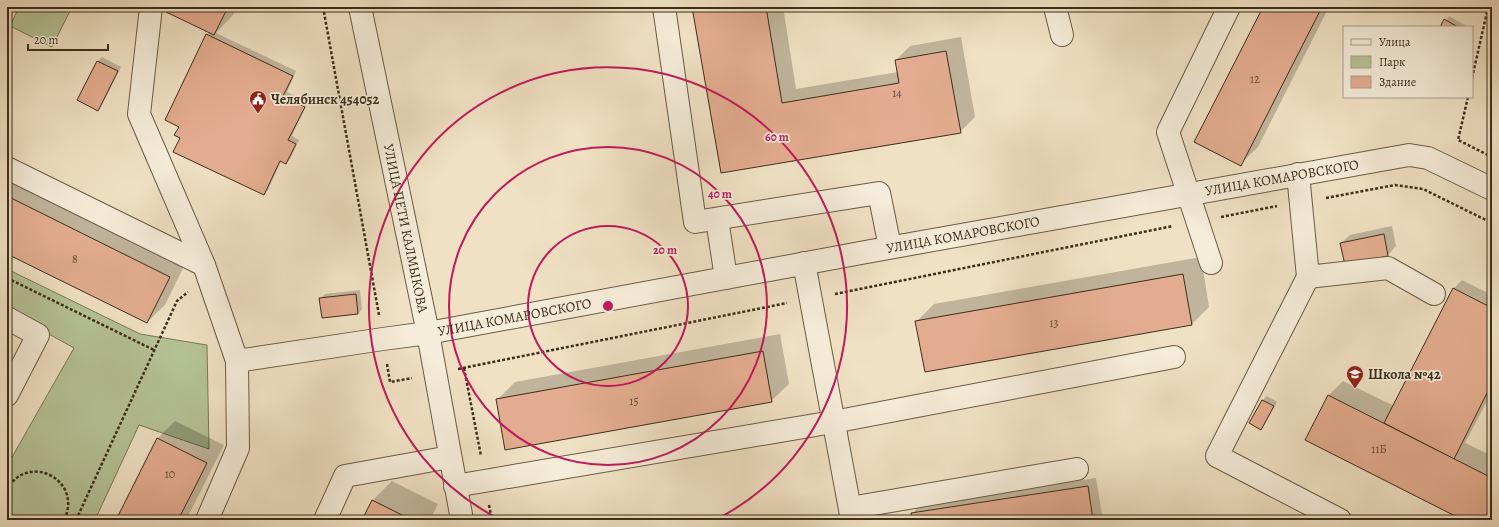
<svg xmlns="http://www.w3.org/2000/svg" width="1499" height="527" font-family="Alegreya,serif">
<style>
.green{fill:#b5c397;stroke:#797858}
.shadow{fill:#0003}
.building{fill:#e3ac90;stroke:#3d2e1a}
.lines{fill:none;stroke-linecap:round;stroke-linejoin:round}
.minor-casing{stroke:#6a5b44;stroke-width:24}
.path{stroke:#3d2e1a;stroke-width:2.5;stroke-dasharray:3 2;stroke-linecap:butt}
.minor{stroke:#f5ecd9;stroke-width:22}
.ring{fill:none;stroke:#c2185b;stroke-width:2}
.labels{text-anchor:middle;stroke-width:3.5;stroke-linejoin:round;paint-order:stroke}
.number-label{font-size:12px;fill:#664e38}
.poi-label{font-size:14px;font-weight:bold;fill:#3d2e1a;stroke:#f5ecd9;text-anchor:start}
.street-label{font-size:14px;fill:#3d2e1a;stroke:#f5ecd9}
.centre{fill:#c2185b;stroke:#f5ecd9;stroke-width:2}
.ring-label{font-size:12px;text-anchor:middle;font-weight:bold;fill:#c2185b;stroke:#f5ecd9;stroke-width:3.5;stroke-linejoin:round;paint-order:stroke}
</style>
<rect width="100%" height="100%" fill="#f0e1c4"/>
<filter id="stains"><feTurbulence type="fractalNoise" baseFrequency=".005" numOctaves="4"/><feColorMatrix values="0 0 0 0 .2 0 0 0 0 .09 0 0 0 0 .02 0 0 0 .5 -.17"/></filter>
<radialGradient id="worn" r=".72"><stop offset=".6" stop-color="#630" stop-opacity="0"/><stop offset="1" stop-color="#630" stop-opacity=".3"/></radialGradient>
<g class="green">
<polygon points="19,7 72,7 52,47 10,26"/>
<polygon points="7,269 140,334 207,345 209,449 139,425 95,520 7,520 7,466 74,348 7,311"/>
</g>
<g class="shadow">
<polygon points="170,7 237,7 233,15 216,33 296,71 287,92 308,102 292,136 299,140 290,159 286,163 281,161 268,190 263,194 181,138 180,126 207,35 210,32"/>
<polygon points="693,7 783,7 796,89 898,72 896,60 910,46 961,37 975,117 960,132 722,172"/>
<polygon points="1264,7 1329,7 1258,147 1240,164"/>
<polygon points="1449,16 1465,25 1464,27 1441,27"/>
<polygon points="102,57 121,67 102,105 97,109 78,100 98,61"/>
<polygon points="7,171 187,260 165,305 147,322 7,253"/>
<polygon points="1392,226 1396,246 1388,255 1341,243 1350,235"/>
<polygon points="1201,257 1209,307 1192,324 925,371 916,322 934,304"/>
<polygon points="1462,280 1492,295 1492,392 1465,443 1492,456 1492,520 1465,520 1306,439 1329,395 1343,381 1394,406 1454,288"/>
<polygon points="360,290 362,309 358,314 322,317 320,299 325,294"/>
<polygon points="780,334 789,384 771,401 497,400 515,382"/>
<polygon points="1267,396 1277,402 1265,424 1261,429 1250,423 1263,400"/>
<polygon points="175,421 224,445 186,520 117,520 158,438"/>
<polygon points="1096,478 1103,520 913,520 912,514 920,505"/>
<polygon points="392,481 438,504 430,520 363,520 373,500"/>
</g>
<g class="building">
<polygon points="169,7 228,7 214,35 166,12"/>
<polygon points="692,7 766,7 782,103 899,83 895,60 946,51 961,133 721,173"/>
<polygon points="1263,7 1322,7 1241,166 1194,142"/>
<polygon points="1444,19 1458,27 1440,27"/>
<polygon points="206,34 293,76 283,96 305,107 288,140 296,144 286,164 280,161 264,195 173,152 180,138 174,135 179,127 165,120"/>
<polygon points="97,61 118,71 98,111 77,100"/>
<polygon points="7,196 170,277 147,323 7,254"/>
<polygon points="1384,234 1388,256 1345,265 1340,243"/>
<polygon points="1183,274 1192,325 925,372 915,321"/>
<polygon points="1453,288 1492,308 1492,393 1488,391 1454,459 1384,423"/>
<polygon points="356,294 358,314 322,318 319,298"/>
<polygon points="763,351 772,402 505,450 496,399"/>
<polygon points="1328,395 1492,478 1492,520 1463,520 1305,440"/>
<polygon points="1262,400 1274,406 1261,430 1249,423"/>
<polygon points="157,438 207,463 196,485 178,520 116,520"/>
<polygon points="1088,486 1093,520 912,520 911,513"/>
<polygon points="372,500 412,520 362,520"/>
</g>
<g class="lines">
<g class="minor-casing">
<g id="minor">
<polyline points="151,7 139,114 204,265 237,361 238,448 207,520"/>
<path id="s1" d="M 360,7 L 428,333 L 462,520"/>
<polyline points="664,7 695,222 879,193 890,247"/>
<polyline points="1055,7 1062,35"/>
<polyline points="7,168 204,265"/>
<polyline points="1298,174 1308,277 1217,456 1340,520"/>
<polyline points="717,219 726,278"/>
<polyline points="804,263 852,520"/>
<polyline points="1211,263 1168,132 1229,7"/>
<polyline points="1308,277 1388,268 1434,294"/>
<polyline points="7,318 38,335 7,395"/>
<path id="s2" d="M 237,361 L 383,339 L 428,333 C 755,272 1081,212 1409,155 L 1428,158 L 1492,189"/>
<polyline points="455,486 833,422 1174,357"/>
<polyline points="850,508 1077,469"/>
<polyline points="325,520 345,476 450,457"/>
</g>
</g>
<g class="path">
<polyline points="323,7 379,315"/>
<polyline points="1472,78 1487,12 1486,7"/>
<polyline points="1468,97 1458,140 1492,157"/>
<polyline points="1326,198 1395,185 1423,189 1492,223"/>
<polyline points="1221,217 1277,206"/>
<polyline points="7,278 154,350"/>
<polyline points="835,294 1173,226"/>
<polyline points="387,364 390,382 412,378"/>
<polyline points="464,368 481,456"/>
<polyline points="458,369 787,303"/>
<path d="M 7,490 C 27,451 84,480 64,520"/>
<polyline points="489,505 492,520"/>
<polyline points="7,519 7,520"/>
<polyline points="76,520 177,301 188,292"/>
</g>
<use href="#minor" class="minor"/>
</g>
<g class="ring">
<circle cx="608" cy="306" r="80"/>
<circle cx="608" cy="306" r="159"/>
<path d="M501 520A239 239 0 1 1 715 520"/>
</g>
<defs>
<g id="civic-pin" transform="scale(0.9)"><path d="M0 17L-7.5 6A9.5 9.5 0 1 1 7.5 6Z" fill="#8f2418" stroke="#f5ecd9"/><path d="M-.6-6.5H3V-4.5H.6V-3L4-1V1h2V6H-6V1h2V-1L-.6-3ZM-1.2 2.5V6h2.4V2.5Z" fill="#fff"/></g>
<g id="school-pin" transform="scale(0.9)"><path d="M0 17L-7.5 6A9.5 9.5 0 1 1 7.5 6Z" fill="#8f2418" stroke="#f5ecd9"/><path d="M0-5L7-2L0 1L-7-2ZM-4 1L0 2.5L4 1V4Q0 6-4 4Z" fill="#fff"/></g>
</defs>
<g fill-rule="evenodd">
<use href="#civic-pin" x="258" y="99"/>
<use href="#school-pin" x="1355" y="374"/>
</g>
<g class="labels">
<g class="number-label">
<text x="1255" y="83">12</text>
<text x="897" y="97">14</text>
<text x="75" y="263">8</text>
<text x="1054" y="327">13</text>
<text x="634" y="405">15</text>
<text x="1379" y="453">11Б</text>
<text x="170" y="478">10</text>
</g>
<g class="poi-label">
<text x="271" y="104">Челябинск 454052</text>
<text x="1368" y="379">Школа №42</text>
</g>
<g class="street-label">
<text dy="5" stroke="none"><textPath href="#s2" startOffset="1061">УЛИЦА КОМАРОВСКОГО</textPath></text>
<text dy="5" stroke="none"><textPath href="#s1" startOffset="226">УЛИЦА ПЕТИ КАЛМЫКОВА</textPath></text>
<text dy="5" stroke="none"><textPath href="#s2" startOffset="737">УЛИЦА КОМАРОВСКОГО</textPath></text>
<text dy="5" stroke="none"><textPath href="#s2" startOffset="281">УЛИЦА КОМАРОВСКОГО</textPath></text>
</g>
</g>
<circle cx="608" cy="306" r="6" class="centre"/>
<g class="ring-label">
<text x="777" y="141">60 m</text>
<text x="720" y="198">40 m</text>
<text x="665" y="254">20 m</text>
</g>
<rect width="1499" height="527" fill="none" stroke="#f0e1c4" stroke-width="24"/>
<rect x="8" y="8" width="1483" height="511" fill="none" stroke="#3d2e1a" stroke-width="2"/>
<rect x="12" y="12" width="1475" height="503" fill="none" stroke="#3d2e1a"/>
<rect x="1343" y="26" width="130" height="72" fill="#f5ecd9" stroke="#aba08d"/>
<rect x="1351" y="39" width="20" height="6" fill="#f5ecd9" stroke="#aba08d"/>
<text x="1379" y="46" font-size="12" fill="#3d2e1a">Улица</text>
<rect x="1351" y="56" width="20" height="12" fill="#b5c397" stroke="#aba08d"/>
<text x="1379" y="66" font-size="12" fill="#3d2e1a">Парк</text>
<rect x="1351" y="76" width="20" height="12" fill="#e3ac90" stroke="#aba08d"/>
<text x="1379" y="86" font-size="12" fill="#3d2e1a">Здание</text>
<path d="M28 44v6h80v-6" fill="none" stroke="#3d2e1a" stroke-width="2"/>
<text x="34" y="44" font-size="12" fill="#3d2e1a" stroke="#f5ecd9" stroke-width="3" paint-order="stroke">20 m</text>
<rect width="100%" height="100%" filter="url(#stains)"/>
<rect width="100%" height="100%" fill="url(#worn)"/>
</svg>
